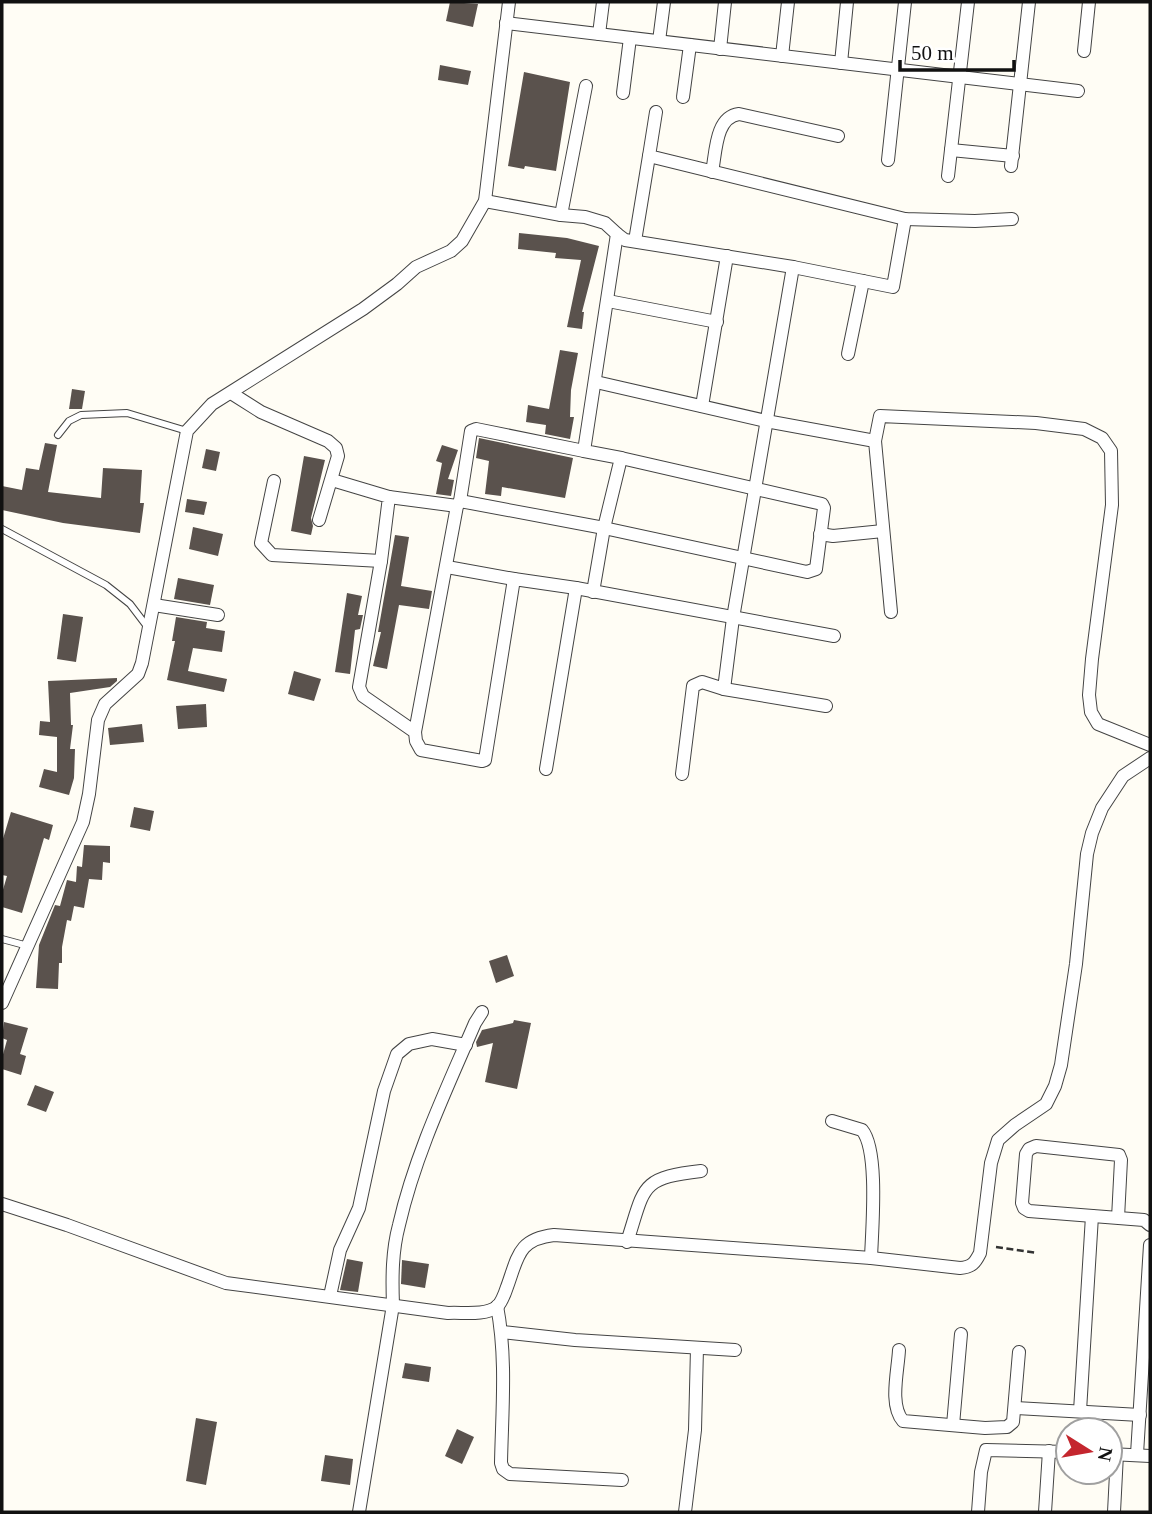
<svg xmlns="http://www.w3.org/2000/svg" width="1152" height="1514" font-family="Georgia,serif">
<style>
.building{fill:#5a524d}
.lines{fill:none;stroke-linecap:round;stroke-linejoin:round}
.service-casing{stroke:#444;stroke-width:8}
.minor-casing{stroke:#444;stroke-width:14}
.path{stroke:#333;stroke-width:2.5;stroke-dasharray:7 3.5;stroke-linecap:butt}
.service{stroke:#fff;stroke-width:6}
.minor{stroke:#fff;stroke-width:12}
</style>
<rect width="100%" height="100%" fill="#fffdf5"/>
<g class="building">
<polygon points="450,2 478,4 473,27 446,21"/>
<polygon points="440,65 471,71 468,85 438,80"/>
<polygon points="524,72 570,82 556,171 525,166 524,169 508,166"/>
<polygon points="519,233 567,238 599,246 582,312 584,312 582,329 567,327 581,260 555,258 556,253 518,249"/>
<polygon points="560,350 578,353 571,390 570,417 574,417 570,439 545,434 546,425 526,422 528,405 549,409"/>
<polygon points="72,389 85,391 82,409 69,409"/>
<polygon points="479,438 573,458 565,498 502,487 501,496 485,494 489,461 476,458"/>
<polygon points="45,443 57,445 48,492 101,498 103,468 142,470 140,503 144,503 140,533 63,523 2,510 2,486 22,490 26,468 39,470"/>
<polygon points="442,445 458,450 448,479 454,480 451,496 436,494 442,463 436,461"/>
<polygon points="206,449 220,452 216,471 202,468"/>
<polygon points="304,456 325,460 311,518 313,526 311,535 291,531"/>
<polygon points="187,499 207,502 204,515 185,512"/>
<polygon points="193,527 223,534 218,556 189,549"/>
<polygon points="395,535 409,537 401,586 432,591 429,609 399,605 387,669 373,666 381,632 378,632"/>
<polygon points="178,578 214,585 210,605 174,599"/>
<polygon points="347,593 362,596 358,615 363,615 360,629 355,630 350,674 335,672"/>
<polygon points="63,614 83,617 76,662 57,659"/>
<polygon points="176,617 207,622 206,628 225,631 222,652 193,648 188,671 227,679 224,692 167,680 175,641 172,641"/>
<polygon points="294,671 321,679 314,701 288,694"/>
<polygon points="117,678 117,681 110,687 70,693 71,725 73,725 70,749 75,749 74,778 69,795 39,787 44,769 57,772 57,737 39,735 40,721 50,722 48,681"/>
<polygon points="206,704 207,727 178,729 176,706"/>
<polygon points="142,724 144,742 110,745 108,728"/>
<polygon points="134,807 154,811 150,831 130,827"/>
<polygon points="11,812 53,825 49,840 44,838 22,913 2,907 2,893 7,876 2,875 2,842"/>
<polygon points="84,845 110,846 110,863 103,862 102,880 89,879 84,908 74,906 71,921 67,920 62,947 62,963 59,963 58,989 36,988 39,945 55,905 60,906 67,880 76,882 77,866 82,867"/>
<polygon points="507,955 514,976 496,983 489,961"/>
<polygon points="514,1020 531,1023 517,1089 485,1082 493,1043 477,1047 476,1042 482,1030 513,1023"/>
<polygon points="4,1022 28,1028 20,1054 26,1056 21,1075 2,1069 2,1058 7,1040 2,1038"/>
<polygon points="35,1085 54,1092 46,1112 27,1105"/>
<polygon points="347,1259 363,1262 358,1292 340,1290"/>
<polygon points="402,1260 429,1264 425,1288 401,1284"/>
<polygon points="405,1363 431,1367 429,1382 402,1378"/>
<polygon points="196,1418 217,1422 206,1485 186,1481"/>
<polygon points="457,1429 474,1437 462,1464 445,1456"/>
<polygon points="325,1455 353,1459 350,1485 321,1481"/>
</g>
<g class="lines">
<g class="service-casing">
<g id="service">
<polyline points="58,435 69,421 81,415 127,413 187,431"/>
<polyline points="2,529 106,585 130,604 149,629"/>
<polyline points="2,939 28,946"/>
</g>
</g>
<g class="minor-casing">
<g id="minor">
<polyline points="506,23 1078,91"/>
<polyline points="599,34 603,2"/>
<polyline points="659,41 664,2"/>
<polyline points="720,49 725,2"/>
<polyline points="1084,51 1089,2"/>
<polyline points="782,56 788,2"/>
<polyline points="841,63 847,2"/>
<polyline points="623,93 630,38"/>
<polyline points="683,97 690,45"/>
<polyline points="656,112 649,156 905,219 975,221 1012,219"/>
<polyline points="951,150 1013,156"/>
<polyline points="888,160 905,2"/>
<polyline points="1011,166 1029,2"/>
<path d="M 712,172 C 716,153 715,117 739,114 L 838,136"/>
<polyline points="948,176 968,2"/>
<polyline points="485,201 561,215 585,217 605,223 617,234 584,451 621,458 604,528 593,592"/>
<polyline points="561,215 586,86"/>
<polyline points="617,234 625,240 793,267 893,287 905,219"/>
<polyline points="635,241 649,156"/>
<polyline points="608,301 717,322"/>
<polyline points="848,354 863,281"/>
<polyline points="596,382 766,421 875,441 891,612"/>
<polyline points="231,393 261,412 328,441 336,448 338,456 319,520"/>
<polyline points="702,406 727,256"/>
<polyline points="875,441 880,416 1036,423 1084,429 1102,438 1111,451 1112,505 1092,659 1089,695 1091,712 1098,724 1150,745"/>
<polyline points="332,480 389,497 381,561 359,687 363,696 415,732 416,741 421,750 482,761 485,760 514,579 576,588 834,636"/>
<polyline points="274,481 261,543 272,555 381,561"/>
<polyline points="389,497 457,506"/>
<polyline points="460,501 604,528 807,572 816,569 824,508 822,504 621,458"/>
<polyline points="820,534 833,536 883,531"/>
<polyline points="447,567 514,579"/>
<polyline points="154,605 218,615"/>
<polyline points="724,689 826,706"/>
<polyline points="415,732 457,506 460,501 471,431 476,429 584,451"/>
<polyline points="546,769 576,588"/>
<polyline points="682,774 693,686 702,682 724,689 733,618 793,267"/>
<polyline points="2,1003 83,822 89,794 98,720 105,704 138,674 142,663 187,431 212,404 363,309 397,284 416,267 451,251 462,241 485,201 509,2"/>
<path d="M 832,1121 L 862,1130 C 879,1150 872,1229 871,1258"/>
<path d="M 2,1204 L 67,1225 L 226,1283 L 448,1313 C 462,1312 484,1316 497,1307 C 501,1303 505,1293 507,1287 C 518,1257 518,1239 554,1235 L 871,1258 L 960,1268 C 972,1267 975,1263 980,1253 L 991,1163 L 998,1140 L 1015,1125 L 1046,1104 L 1055,1086 L 1061,1065 L 1076,964 L 1087,854 L 1092,833 L 1102,808 L 1123,776 L 1150,758"/>
<polyline points="1118,1218 1121,1160 1119,1155 1036,1146 1029,1149 1026,1154 1022,1203 1024,1208 1029,1211 1144,1220 1150,1225"/>
<path d="M 627,1242 C 645,1187 639,1178 701,1171"/>
<polyline points="330,1296 340,1250 359,1208 384,1091 397,1054 409,1044 432,1039 466,1045"/>
<path d="M 497,1306 C 507,1358 502,1411 501,1463 L 503,1469 L 510,1474 L 622,1480"/>
<polyline points="502,1332 575,1340 735,1350"/>
<path d="M 899,1350 C 898,1371 889,1405 903,1421 L 985,1428 L 1007,1427 L 1013,1422 L 1019,1352"/>
<polyline points="1015,1408 1140,1415"/>
<polyline points="1080,1411 1092,1216"/>
<polyline points="953,1425 961,1334"/>
<polyline points="1110,1454 1150,1456"/>
<polyline points="1137,1454 1150,1245"/>
<path d="M 359,1512 L 393,1305 C 392,1278 392,1251 399,1225 C 415,1155 447,1088 475,1023 L 482,1012"/>
<polyline points="685,1512 695,1430 697,1348"/>
<polyline points="978,1512 981,1472 986,1450 1068,1452"/>
<polyline points="1045,1512 1049,1451"/>
<polyline points="1114,1512 1117,1454"/>
</g>
</g>
<polyline class="path" points="996,1247 1037,1253"/>
<use href="#service" class="service"/>
<use href="#minor" class="minor"/>
</g>
<rect width="1152" height="1514" fill="none" stroke="#111111" stroke-width="7"/>
<g transform="translate(1089 1451) rotate(101)"><circle r="33" fill="#ffffff" stroke="#a0a0a0" stroke-width="2"/>
<path d="M0-5L12 26L0 18L-12 26Z" fill="#c4262e"/>
<text y="-10" font-size="19" font-weight="bold" text-anchor="middle" fill="#111111">N</text>
</g>
<path d="M900 60v10h114v-10" fill="none" stroke="#111111" stroke-width="3.5"/>
<text x="911" y="60" font-size="21" fill="#111111" stroke="#ffffff" stroke-width="5" paint-order="stroke">50 m</text>
</svg>
